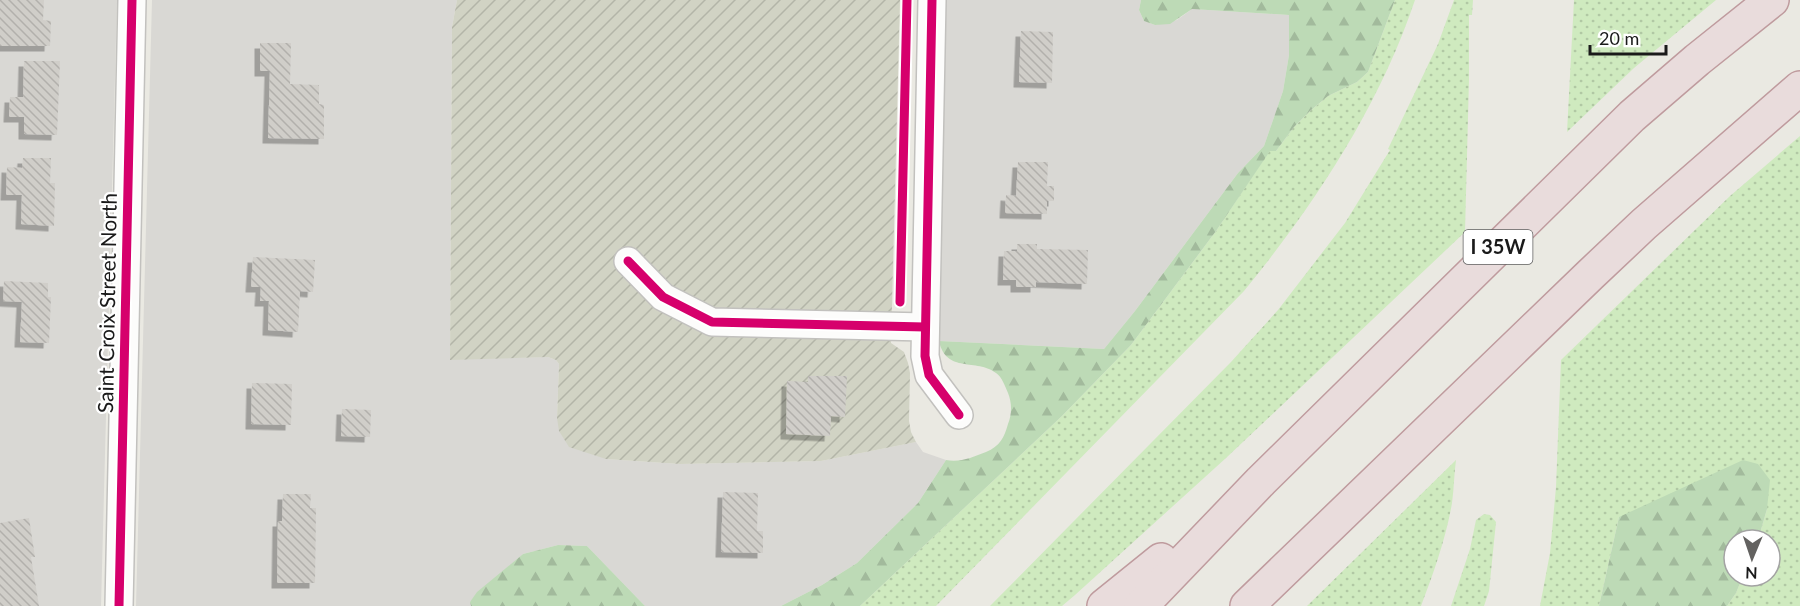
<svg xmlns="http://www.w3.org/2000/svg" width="1800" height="606" font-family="Lato,sans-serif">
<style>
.residential{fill:#d9d8d4}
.construction{fill:url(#construction-furrows)}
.grass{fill:url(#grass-dots)}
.forest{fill:url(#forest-firs)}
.building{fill:url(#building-back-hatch);filter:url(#shadow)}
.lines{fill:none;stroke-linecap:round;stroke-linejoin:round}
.minor-casing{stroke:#c2c1be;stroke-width:30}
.highway-casing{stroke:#bf9b9e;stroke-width:36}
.minor{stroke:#fcfcfb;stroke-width:27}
.highway{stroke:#e9dcdc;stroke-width:33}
.cycleway-casing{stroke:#fff;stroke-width:13}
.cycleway{stroke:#d6006c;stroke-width:9}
.labels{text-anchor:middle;stroke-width:4.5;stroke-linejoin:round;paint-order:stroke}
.shield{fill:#fff;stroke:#5f5f5f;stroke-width:1.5}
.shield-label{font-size:20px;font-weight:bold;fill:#1a1a1a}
.street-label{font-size:21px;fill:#1a1a1a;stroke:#fff}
</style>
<defs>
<pattern id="construction-furrows" width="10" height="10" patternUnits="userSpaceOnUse" patternTransform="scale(1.5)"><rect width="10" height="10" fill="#d1d3c4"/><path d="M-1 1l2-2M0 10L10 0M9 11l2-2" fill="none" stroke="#b3b5a8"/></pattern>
<pattern id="grass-dots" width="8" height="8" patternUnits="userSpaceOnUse" patternTransform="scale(1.5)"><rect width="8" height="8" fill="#cfeabf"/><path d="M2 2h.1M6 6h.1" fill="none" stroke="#b1c8a4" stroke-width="1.8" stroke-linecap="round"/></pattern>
<pattern id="forest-firs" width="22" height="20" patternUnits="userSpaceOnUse" patternTransform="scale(1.5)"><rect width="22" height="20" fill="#bddab6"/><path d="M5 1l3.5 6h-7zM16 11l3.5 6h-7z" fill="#a2ba9c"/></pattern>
<pattern id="building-back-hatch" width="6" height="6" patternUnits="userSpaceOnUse" patternTransform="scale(1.5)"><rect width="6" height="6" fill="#d0cec9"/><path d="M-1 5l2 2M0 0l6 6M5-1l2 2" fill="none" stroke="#b2b0ac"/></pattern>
<filter id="shadow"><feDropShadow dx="-5.5" dy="5.5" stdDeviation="0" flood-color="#0004"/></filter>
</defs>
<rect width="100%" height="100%" fill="#eae9e2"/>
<g class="residential">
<polygon points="0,0 117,0 101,606 0,606"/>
<polygon points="152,0 457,0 452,27 450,359 548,357 556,360 559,364 557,418 606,459 680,464 821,461 916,442 923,452 946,460 918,503 857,563 822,585 781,606 645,606 587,546 558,545 523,554 470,602 471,606 136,606"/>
<polygon points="946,0 1141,0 1139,10 1144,21 1155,25 1177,20 1192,9 1289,15 1289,55 1283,91 1264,146 1238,173 1135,311 1104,349 939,341"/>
</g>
<polygon class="construction" points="457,0 900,0 891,343 904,352 908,363 910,373 909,421 911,432 916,442 821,461 680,464 606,459 569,447 559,431 557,418 559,364 556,360 548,357 450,360 452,27"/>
<g class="grass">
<path d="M 1395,0 L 1415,0 C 1379,107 1315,204 1244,291 L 936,606 L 860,606 L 1062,416 L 1131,345 L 1216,231 L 1270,150 L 1276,151 L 1294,127 L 1310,111 L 1328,96 L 1357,82 L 1368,72 Z"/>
<polygon points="1454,0 1473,0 1472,15 1469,15 1469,79 1465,232 1226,458 1075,595 1062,606 990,606 1231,362 1278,310 1345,223 1390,150 1388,149 1438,44"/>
<polygon points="1574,0 1716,0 1634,68 1567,132"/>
<polygon points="1800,136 1800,606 1727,606 1736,593 1743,576 1770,576 1770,540 1758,540 1767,509 1619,517 1599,606 1540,606 1550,553 1556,487 1561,360 1730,196"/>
<path d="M 1456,460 C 1454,474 1454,489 1452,503 C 1446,538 1434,572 1421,606 L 1307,606 Z"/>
<polygon points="1484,514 1490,515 1496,522 1489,591 1484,606 1451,606 1470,549 1476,520"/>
</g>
<g class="forest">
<path d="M 1141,0 L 1395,0 L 1368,72 L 1357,82 L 1328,96 L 1310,111 L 1294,127 L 1276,151 L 1270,151 L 1216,231 L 1131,345 L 1062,416 L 860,606 L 781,606 L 822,585 L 857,563 L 918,503 L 946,460 C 960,463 973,457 986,452 C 1000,446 1004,438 1008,424 C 1012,414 1012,403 1008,393 C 1005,386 1002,377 996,373 C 977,358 946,374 939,341 L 1104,349 L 1135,311 L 1238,173 L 1264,146 L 1283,91 L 1289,55 L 1289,15 L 1192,9 L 1170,24 L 1155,25 L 1144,21 L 1139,10 Z"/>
<polygon points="1743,460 1758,464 1770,480 1767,509 1758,540 1734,540 1734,576 1743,576 1736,593 1727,606 1599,606 1619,517"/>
<polygon points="558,545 587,546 645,606 471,606 470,602 477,592 523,554"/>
</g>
<g class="building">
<polygon points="0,0 44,0 43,20 51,21 50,46 0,46"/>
<polygon points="1021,31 1053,32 1052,83 1019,82"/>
<polygon points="260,43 291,43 290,84 319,85 319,104 324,105 324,139 268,138 270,71 260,71"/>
<polygon points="24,61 60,61 57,135 24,134 24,117 9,117 10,97 23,97"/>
<polygon points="23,158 51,158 50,183 55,183 54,226 21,224 22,195 6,195 7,167 22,168"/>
<polygon points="1018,162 1048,162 1047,186 1054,186 1054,201 1047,201 1047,214 1005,213 1006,195 1016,196"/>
<polygon points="1017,244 1037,244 1037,249 1088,250 1087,284 1036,282 1036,287 1016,287 1016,280 1003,280 1004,251 1017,251"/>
<polygon points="253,257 315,260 313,292 300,291 298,332 268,330 269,301 260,301 261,287 251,287"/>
<polygon points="4,281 48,283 48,297 51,297 49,343 20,342 22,302 3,301"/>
<polygon points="808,376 847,376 845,417 831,416 830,436 786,434 787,381 808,382"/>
<polygon points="252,383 292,384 291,425 251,424"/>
<polygon points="342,409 371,410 370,437 341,436"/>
<polygon points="723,492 758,493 757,531 763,531 763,553 721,552"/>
<polygon points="283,494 311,494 310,508 316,508 315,583 277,583 278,521 282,521"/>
<polygon points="29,518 35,557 31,557 39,606 0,606 0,523"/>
</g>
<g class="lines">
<g class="minor-casing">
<g id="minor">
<polyline points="932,0 925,356 929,375 959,415"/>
<polyline points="628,261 663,297 712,322 925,327"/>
<polyline points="119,606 132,0"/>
</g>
</g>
<g class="highway-casing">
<g id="highway">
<polyline points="1104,606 1161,560"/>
<polyline points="1141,606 1261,481 1632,116 1697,60 1772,0"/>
<polyline points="1247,606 1590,275 1644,224 1800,88"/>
</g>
</g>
<use href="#minor" class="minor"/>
<use href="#highway" class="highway"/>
<g class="cycleway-casing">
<g id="cycleway">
<polyline points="932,0 925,356 929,375 959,415"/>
<polyline points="628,261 663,297 712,322 925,327"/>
<polyline points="900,302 907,0"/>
<polyline points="119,606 132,0"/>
</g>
</g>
<use href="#cycleway" class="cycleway"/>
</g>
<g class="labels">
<rect class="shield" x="1463.5" y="230" width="69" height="34" rx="4.5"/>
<g class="shield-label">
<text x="1498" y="254">I 35W</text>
</g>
<g class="street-label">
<text transform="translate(108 303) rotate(-89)" y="7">Saint Croix Street North</text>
</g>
</g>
<g transform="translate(1752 558) rotate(182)"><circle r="28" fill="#ffffff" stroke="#a3a3a3" stroke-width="1.5"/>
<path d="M0-4.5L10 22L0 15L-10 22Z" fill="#636260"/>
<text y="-9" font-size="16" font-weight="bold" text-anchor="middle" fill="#1a1a1a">N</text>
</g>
<path d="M1590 45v9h76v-9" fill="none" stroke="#1a1a1a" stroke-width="3"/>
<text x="1599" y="45" font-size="18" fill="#1a1a1a" stroke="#ffffff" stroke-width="4.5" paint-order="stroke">20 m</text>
</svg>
